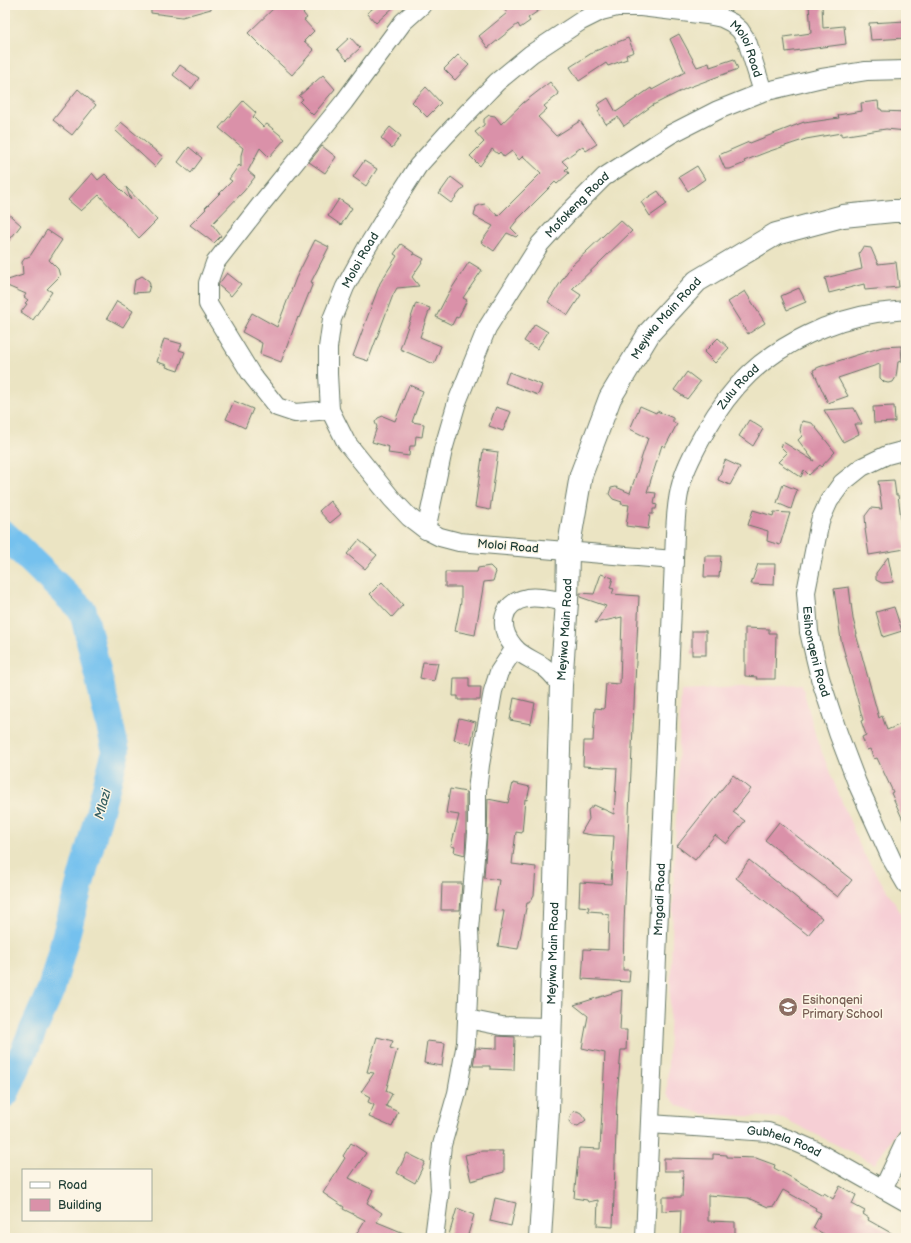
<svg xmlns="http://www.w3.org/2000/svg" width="911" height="1243" font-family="'Balsamiq Sans',sans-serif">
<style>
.built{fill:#f6cfd5}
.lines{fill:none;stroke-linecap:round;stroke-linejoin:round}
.river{stroke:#75c1ee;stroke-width:28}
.building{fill:#da91a9}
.minor-casing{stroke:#676;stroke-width:20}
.tertiary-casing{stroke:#676;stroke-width:24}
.minor{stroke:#fff;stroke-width:18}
.tertiary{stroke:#fff;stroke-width:22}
.labels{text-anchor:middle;stroke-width:3;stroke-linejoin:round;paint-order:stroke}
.street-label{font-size:12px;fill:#1f3d34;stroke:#fcf5e5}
.education-label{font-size:12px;fill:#785e54;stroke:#fcf5e5;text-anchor:start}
.water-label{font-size:13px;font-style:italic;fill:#345e62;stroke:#fcf5e5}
</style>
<rect width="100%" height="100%" fill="#fcf5e5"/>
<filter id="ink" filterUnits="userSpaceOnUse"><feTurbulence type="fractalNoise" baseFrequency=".025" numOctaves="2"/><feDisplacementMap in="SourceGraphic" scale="8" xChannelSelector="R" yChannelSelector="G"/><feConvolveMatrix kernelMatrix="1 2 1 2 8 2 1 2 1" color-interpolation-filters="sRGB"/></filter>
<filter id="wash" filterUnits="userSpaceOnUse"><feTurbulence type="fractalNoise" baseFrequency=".012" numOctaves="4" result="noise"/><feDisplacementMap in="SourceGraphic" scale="16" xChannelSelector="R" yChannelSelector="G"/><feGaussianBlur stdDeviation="0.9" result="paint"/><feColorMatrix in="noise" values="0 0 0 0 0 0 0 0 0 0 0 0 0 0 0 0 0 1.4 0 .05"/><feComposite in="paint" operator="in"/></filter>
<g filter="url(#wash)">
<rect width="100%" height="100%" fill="#ebe4c3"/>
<polygon class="built" points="802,684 816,738 862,851 906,921 906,1115 875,1164 783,1118 703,1114 678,1106 667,1094 675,843 681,690"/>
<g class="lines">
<polyline class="river" points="5,535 83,611 116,751 51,990 5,1094"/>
</g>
<g id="blocks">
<g class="building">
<polygon points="151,5 211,5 211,9 182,17 151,13"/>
<polygon points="277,5 297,5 307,18 304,20 314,31 304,41 314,50 292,75 271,56 248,33"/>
<polygon points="377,5 396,5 376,23 367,13"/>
<polygon points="501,5 547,5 528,18 530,21 520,28 518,24 488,48 479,36 507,13"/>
<polygon points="809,5 822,5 823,28 844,26 846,44 786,52 784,37 811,33"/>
<polygon points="906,21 906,38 871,40 869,23"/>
<polygon points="679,34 697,67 709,63 710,67 734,59 738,69 687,88 653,105 624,126 618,117 606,124 598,111 600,109 597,105 608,98 616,112 651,88 652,90 685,72 670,39"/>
<polygon points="350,37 360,48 347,60 337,49"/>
<polygon points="628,38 634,52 626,55 627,59 608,66 606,63 579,81 570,67 595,51"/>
<polygon points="458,55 469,65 455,80 444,69"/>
<polygon points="180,65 199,78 191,89 173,75"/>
<polygon points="323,75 335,89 313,115 300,102 303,99 299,96"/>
<polygon points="550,82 559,94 544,106 547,109 538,117 556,136 580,121 597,144 586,151 583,146 562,161 568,167 565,170 569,173 557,184 555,182 518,219 511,228 518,235 516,237 507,233 494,251 481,242 493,226 474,216 476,207 480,205 485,204 498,216 541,173 523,156 519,160 512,151 504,157 500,152 498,154 492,149 480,166 470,156 484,142 475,132 484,125 484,119 489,115 495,116 501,124 523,103"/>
<polygon points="426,87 441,103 427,117 412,102"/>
<polygon points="78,89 96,105 72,135 53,120"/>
<polygon points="243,101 256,113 253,117 263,127 267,124 285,139 269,157 260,148 248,171 255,177 244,191 212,224 221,236 214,243 190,225 206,209 205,208 232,181 229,179 239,165 241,167 241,155 243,148 219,128"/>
<polygon points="878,101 879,109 881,109 882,111 906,112 906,131 886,129 841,136 841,133 806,139 767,152 744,161 745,163 730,169 725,169 719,155 749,142 750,143 804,122 804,123 839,118 838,115 862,111 861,103"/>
<polygon points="121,122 163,157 155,167 115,130"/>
<polygon points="390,127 401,136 392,148 381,138"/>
<polygon points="322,146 336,157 325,173 309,162"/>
<polygon points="189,147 202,158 191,173 178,162"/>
<polygon points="364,161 377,169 366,186 353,177"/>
<polygon points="697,166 705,179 688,191 679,177"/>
<polygon points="92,173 98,180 105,174 131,200 126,187 157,220 139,238 99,195 81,211 68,200"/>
<polygon points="451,177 464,187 451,203 439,194"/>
<polygon points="658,191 667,204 650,216 641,202"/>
<polygon points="339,199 352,208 341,225 328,216"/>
<polygon points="5,211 21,225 5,246"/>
<polygon points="620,220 632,231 572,289 581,295 568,315 548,302 571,266"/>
<polygon points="47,230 62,240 49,260 58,269 60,276 47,289 52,292 33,320 21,312 27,304 25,303 28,300 24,297 26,294 5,285 5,281 23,275 22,262 25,258 30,256"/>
<polygon points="315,240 329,247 311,282 313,283 299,318 298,317 281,362 260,354 262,343 242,332 252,313 277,327 296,278"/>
<polygon points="401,244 414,253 413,255 415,254 424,259 412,277 419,286 397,288 393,295 368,361 353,356 380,283 397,256 394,254"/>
<polygon points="863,247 871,248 878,264 896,262 899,287 865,290 864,284 829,293 825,278 862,269 859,253"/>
<polygon points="469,262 482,270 463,298 467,300 458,318 456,317 452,325 436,317 448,294"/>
<polygon points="227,273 241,284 231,296 218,285"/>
<polygon points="142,276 149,281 150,285 148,292 133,293 135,280"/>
<polygon points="799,288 806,302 787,310 781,296"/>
<polygon points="745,291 765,323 748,334 728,302"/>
<polygon points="117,301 133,311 123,327 107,318"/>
<polygon points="416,303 430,308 420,337 441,346 434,364 400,349"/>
<polygon points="535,324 548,332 537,349 524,341"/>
<polygon points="718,338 729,348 715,363 704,352"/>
<polygon points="164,339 182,344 179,350 185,352 178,371 166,367 167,365 157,362"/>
<polygon points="901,346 902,361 898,362 896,377 893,382 888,383 884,382 880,378 880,364 838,378 848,396 828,403 813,370 819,367 882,347"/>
<polygon points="509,372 542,385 538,395 505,383"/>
<polygon points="687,372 700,382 687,399 674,390"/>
<polygon points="409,385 423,391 412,422 424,424 422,437 416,436 415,446 410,446 409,456 388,453 389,447 372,442 377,427 375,422 378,418 383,416 395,421"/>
<polygon points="234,401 253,409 245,428 226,419"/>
<polygon points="640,406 656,413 657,411 673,418 673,422 677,424 665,447 662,445 647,492 656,493 654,504 657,505 656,509 653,509 653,514 650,514 648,529 626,526 629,505 621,504 622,502 613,499 609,494 611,488 616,487 630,493 648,438 630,429"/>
<polygon points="894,406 895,422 874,423 873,407"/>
<polygon points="496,407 511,412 503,431 489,426"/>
<polygon points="854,408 862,424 855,424 859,434 843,442 824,410"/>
<polygon points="749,420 763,429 753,446 739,436"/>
<polygon points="802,421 812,423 835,452 821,467 820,465 809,475 804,470 801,477 778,462 787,453 780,446 783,442 814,461 798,440 802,436 800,430"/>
<polygon points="483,450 498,452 490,510 475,507"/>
<polygon points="725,460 740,467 730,485 718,480"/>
<polygon points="894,480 896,495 898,495 905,549 869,555 865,529 866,529 865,516 871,508 882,509 878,481"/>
<polygon points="783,484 797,490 791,509 777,503"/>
<polygon points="330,501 341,514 330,523 319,511"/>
<polygon points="753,510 773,516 774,512 790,513 780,545 767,541 768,531 748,525"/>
<polygon points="359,540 377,555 365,569 347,554"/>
<polygon points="705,556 721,556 719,577 704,577"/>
<polygon points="888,557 893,582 882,583 876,580 876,573"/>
<polygon points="758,564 775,564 774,585 751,584"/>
<polygon points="490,566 496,572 493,581 484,582 475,635 455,631 461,602 461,587 445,587 445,572 477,572 478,568"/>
<polygon points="601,574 613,578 610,588 614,589 612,594 639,596 624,923 623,970 630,970 629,982 582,979 584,949 608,950 609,915 603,914 602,912 588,911 589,907 579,906 580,882 611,884 614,836 592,835 581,833 589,819 588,810 594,805 614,814 617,768 583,766 584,741 593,741 595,708 604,709 606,683 620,684 622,617 595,623 606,606 580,597 580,593 594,594"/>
<polygon points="382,582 403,605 392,617 370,594"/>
<polygon points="849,587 853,619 857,634 856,634 879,718 882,716 887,730 906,722 906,827 891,793 893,792 877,758 874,759 870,749 867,750 862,737 866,735 861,721 863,720 841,640 834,589"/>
<polygon points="894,607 902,631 883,637 876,612"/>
<polygon points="745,628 769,629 769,633 776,633 775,679 756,679 757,677 745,676"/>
<rect x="692" y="631" width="14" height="24"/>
<polygon points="423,662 438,663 434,681 420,678"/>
<polygon points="454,678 469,678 469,687 481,687 480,700 458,700 458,696 453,696"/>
<polygon points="514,698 535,703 531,724 510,720"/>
<polygon points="459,718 476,722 471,744 454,740"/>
<polygon points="733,775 751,789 733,812 745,821 726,844 715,835 695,860 677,846"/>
<polygon points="513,783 530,787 527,800 525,799 522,833 516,832 512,864 536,867 534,895 529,903 527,903 518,949 498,946 504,911 494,910 499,880 484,878 487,834 488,799 508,803"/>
<polygon points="450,789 466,792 466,833 465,855 454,852 455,847 451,846 459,815 446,813"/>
<polygon points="779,822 852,880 838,897 765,840"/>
<polygon points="749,860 822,918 808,935 736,878"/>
<polygon points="442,883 462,883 460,910 441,910"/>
<polygon points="622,990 620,1030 627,1030 626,1050 621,1050 617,1098 613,1227 597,1226 598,1200 588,1202 587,1200 574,1198 579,1148 600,1149 605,1053 582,1048 588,1016 574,1005"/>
<polygon points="497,1036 515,1037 514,1070 490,1069 490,1066 473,1066 476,1048 497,1049"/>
<polygon points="377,1037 393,1041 390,1048 397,1050 386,1091 392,1094 386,1106 398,1112 392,1127 369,1117 374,1105 368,1102 370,1097 361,1092 374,1073 367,1072"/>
<polygon points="427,1041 445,1043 442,1066 424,1063"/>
<polygon points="577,1111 581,1113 586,1120 578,1126 572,1125 569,1121 571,1114 573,1112"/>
<polygon points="351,1143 366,1153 349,1178 373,1190 367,1203 382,1213 377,1222 416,1238 354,1238 365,1220 343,1209 344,1207 323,1193 345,1158 343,1156"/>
<polygon points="482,1151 503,1151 502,1155 504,1155 504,1172 471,1181 465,1155"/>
<polygon points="407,1153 425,1162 415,1183 397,1173"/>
<polygon points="713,1154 727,1155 727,1157 756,1158 775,1165 774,1168 823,1195 824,1193 833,1199 840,1186 856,1195 852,1204 865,1211 863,1214 869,1218 868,1220 900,1238 831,1238 813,1228 821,1213 815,1210 816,1208 783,1190 774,1206 768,1207 748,1198 708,1195 708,1221 735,1222 735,1238 680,1236 681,1210 662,1211 662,1197 682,1197 683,1171 664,1171 664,1158 713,1159"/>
<polygon points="495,1198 516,1203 511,1226 490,1221"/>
<polygon points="457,1208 474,1215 467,1238 448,1238"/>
</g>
</g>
</g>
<g filter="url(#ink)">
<use href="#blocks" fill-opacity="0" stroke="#676" stroke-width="1"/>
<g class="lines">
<g class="minor-casing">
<g id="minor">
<polyline points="330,410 295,413 277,407 251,374 208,304 208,283 215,263 262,203 344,102 403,22 422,5"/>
<path id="s1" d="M 906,450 L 887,455 L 862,467 L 842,483 L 829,501 L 820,521 L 806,592 L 809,632 L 820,678 L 838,733 L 857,783 L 892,860 L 906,884"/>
<path id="s2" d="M 426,530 L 443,450 L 457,402 L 487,328 L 540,244 L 570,211 L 604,177 L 671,134 L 718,110 L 763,92 L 822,78 L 866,71 L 906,70"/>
<path id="s3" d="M 674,560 L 459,542 L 440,537 L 426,530 L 409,517 L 392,499 L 346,442 L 330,410 L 328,374 L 328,348 L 332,319 L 345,287 L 366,249 L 393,205 L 418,166 L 446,135 L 497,82 L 531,54 L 581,21 L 601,11 L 617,7 L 641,7 L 707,15 L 722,18 L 732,23 L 740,30 L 747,41 L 763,92"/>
<path d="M 561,685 C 556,679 551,672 544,667 C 534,660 521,656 514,647 C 498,628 500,603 527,598 C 540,596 554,600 567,602"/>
<polyline points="467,1019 502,1026 550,1027"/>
<path id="s4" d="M 650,1124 L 768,1132 L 791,1140 L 814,1150 L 906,1202"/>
<polyline points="883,1189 906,1140"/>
<polyline points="434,1238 440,1190 439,1173 442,1145 457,1093 466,1043 470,952 469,930 477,833 477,791 480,765 493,691 499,672 515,648"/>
<path id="s5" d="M 645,1238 L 674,560 C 675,536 675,504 682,481 C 687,464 696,448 705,432 C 717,411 731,391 749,374 C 782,343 831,320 876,313 C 886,312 896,311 906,310"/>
</g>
</g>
<g class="tertiary-casing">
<g id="tertiary">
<path id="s6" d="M 540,1238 L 548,1111 L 561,685 L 567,602 L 568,551 L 581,475 L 610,398 L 650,332 L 697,281 L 776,234 L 843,216 L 893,211 L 906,211"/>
</g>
</g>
<use href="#minor" class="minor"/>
<use href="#tertiary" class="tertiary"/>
</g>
</g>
<defs>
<g id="school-disc" transform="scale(1)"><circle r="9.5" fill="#8d6e63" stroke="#fcf5e5"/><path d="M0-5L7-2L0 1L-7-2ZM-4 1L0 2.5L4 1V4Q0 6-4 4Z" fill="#fff"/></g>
</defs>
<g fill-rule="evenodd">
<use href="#school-disc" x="788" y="1007"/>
</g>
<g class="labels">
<g class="street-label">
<text dy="4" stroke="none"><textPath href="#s3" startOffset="1079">Moloi Road</textPath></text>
<text dy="4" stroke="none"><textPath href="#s2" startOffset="365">Mofokeng Road</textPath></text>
<text dy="4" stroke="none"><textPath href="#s3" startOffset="563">Moloi Road</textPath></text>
<text dy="4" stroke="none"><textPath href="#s6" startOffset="945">Meyiwa Main Road</textPath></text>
<text dy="4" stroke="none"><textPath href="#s5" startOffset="869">Zulu Road</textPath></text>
<text transform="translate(508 546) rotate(5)" y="4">Moloi Road</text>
<text dy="4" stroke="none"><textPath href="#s6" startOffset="609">Meyiwa Main Road</textPath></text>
<text dy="4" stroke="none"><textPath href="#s1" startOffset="250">Esihonqeni Road</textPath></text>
<text dy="4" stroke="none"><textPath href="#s5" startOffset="339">Mngadi Road</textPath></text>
<text dy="4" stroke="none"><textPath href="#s6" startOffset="285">Meyiwa Main Road</textPath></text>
<text dy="4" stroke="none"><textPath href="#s4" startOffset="136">Gubhela Road</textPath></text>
</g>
<g class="education-label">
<text x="802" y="1004">Esihonqeni<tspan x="802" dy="14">Primary School</tspan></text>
</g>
<g class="water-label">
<text transform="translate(102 804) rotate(-75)" y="5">Mlazi</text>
</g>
</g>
<rect width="911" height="1243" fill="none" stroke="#fcf5e5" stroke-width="20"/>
<rect x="22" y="1169" width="130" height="52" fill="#fcf5e5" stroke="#a4ab9e"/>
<rect x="30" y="1182" width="20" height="6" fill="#ffffff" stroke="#a4ab9e"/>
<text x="58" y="1189" font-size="12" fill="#1f3d34">Road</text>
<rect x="30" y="1199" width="20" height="12" fill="#da91a9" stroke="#a4ab9e"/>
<text x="58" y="1209" font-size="12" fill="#1f3d34">Building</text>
</svg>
